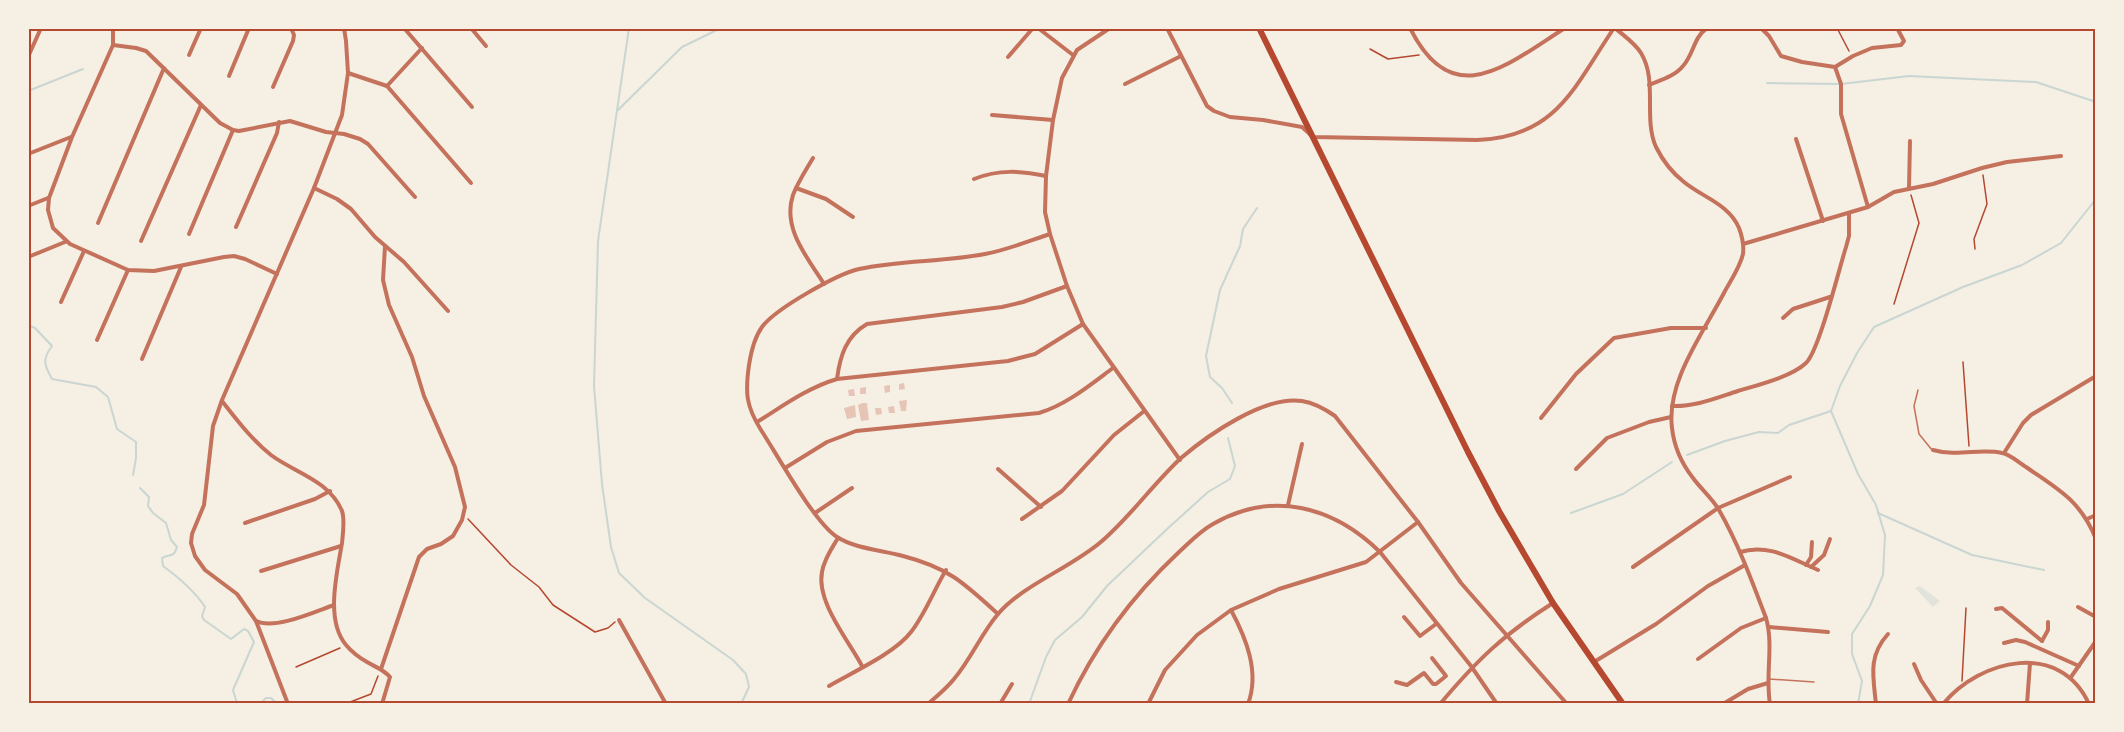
<svg xmlns="http://www.w3.org/2000/svg" width="2124" height="732" font-family="Barlow,sans-serif">
<style>
.green{fill:#e2e4dc}
.lines{fill:none;stroke-linecap:round;stroke-linejoin:round}
.stream{stroke:#c9d6d2;stroke-width:2}
.building{fill:#e6c5b7}
.path{stroke:#b5482f;stroke-width:1.5}
.service{stroke:#c5725c;stroke-width:1.5}
.minor{stroke:#c5725c;stroke-width:4}
.trunk{stroke:#b5482f;stroke-width:6}
.neatline{fill:none;stroke:#b5482f;stroke-width:2}
</style>
<rect width="100%" height="100%" fill="#f6efe4"/>
<polygon class="green" points="1920,586 1940,601 1933,607 1915,588"/>
<g class="lines">
<g class="stream">
<polyline points="629,28 598,241 594,386 602,484 611,547 619,573 645,598 733,660 746,674 749,687 741,704"/>
<polyline points="1767,83 1841,84 1909,76 2036,82 2096,102"/>
<polyline points="28,91 83,69"/>
<polyline points="617,111 682,47 721,28"/>
<path d="M 28,325 L 35,328 L 52,346 C 42,359 44,365 52,379 L 96,387 L 108,397 L 117,429 L 136,442 L 136,458 L 133,475"/>
<polyline points="1232,403 1222,388 1210,377 1206,356 1220,290 1240,246 1243,229 1257,208"/>
<polyline points="1687,455 1725,441 1759,432 1778,433 1789,425 1831,411"/>
<path d="M 140,488 L 149,497 L 148,506 L 153,513 L 166,523 L 171,540 L 177,547 C 174,558 169,554 162,558 L 163,566 C 178,577 194,590 205,607 L 202,616 L 204,620 L 231,639 L 244,629 L 248,631 L 254,642 L 233,690 L 236,700 L 239,704"/>
<polyline points="1571,513 1623,494 1672,462"/>
<polyline points="1878,513 1972,555 2044,570"/>
<polyline points="260,704 266,698 271,698 277,704"/>
<polyline points="1029,704 1046,657 1055,640 1082,617 1107,586 1166,530 1208,492 1230,479 1235,466 1228,438"/>
<polyline points="1858,704 1862,681 1852,654 1852,634 1870,606 1883,575 1885,535 1876,505 1858,474 1831,411 1840,386 1857,353 1874,327 1963,287 2022,265 2061,243 2096,199"/>
</g>
</g>
<g class="building">
<polygon points="904,383 905,389 899,390 899,384"/>
<polygon points="890,385 890,392 885,393 884,386"/>
<polygon points="866,387 866,394 860,394 860,388"/>
<polygon points="854,389 855,396 849,396 848,390"/>
<polygon points="907,400 906,411 901,411 899,401"/>
<polygon points="862,403 867,403 869,420 861,421 858,405"/>
<polygon points="855,405 856,417 847,419 844,408"/>
<polygon points="894,406 895,413 889,413 888,407"/>
<polygon points="875,408 881,408 882,414 876,415"/>
</g>
<g class="lines">
<g class="path">
<polyline points="1837,28 1849,51"/>
<polyline points="1370,49 1388,59 1419,55"/>
<polyline points="1975,249 1974,239 1987,204 1983,175"/>
<polyline points="1894,304 1919,223 1911,195"/>
<polyline points="1963,362 1969,446"/>
<polyline points="468,519 511,565 539,587 553,605 595,632 608,628 615,622"/>
<polyline points="296,667 340,648"/>
<polyline points="1962,681 1966,608"/>
<polyline points="345,704 371,694 378,676"/>
</g>
<g class="service">
<polyline points="1918,390 1914,406 1919,434 1932,450"/>
<polyline points="1769,679 1814,682"/>
</g>
<g class="minor">
<polyline points="113,28 113,45 72,137 49,198 48,210 53,228 70,244 128,270 154,271 224,257 234,256 245,259 277,274"/>
<polyline points="404,28 472,107"/>
<polyline points="471,28 486,46"/>
<polyline points="1038,28 1073,55"/>
<polyline points="1110,28 1077,50 1062,78 1053,120 1046,176 1045,212 1050,234 1067,286 1083,324 1180,460"/>
<path d="M 1167,28 L 1207,106 L 1214,111 L 1230,117 L 1263,120 L 1302,127 L 1313,137 L 1477,140 C 1557,137 1574,87 1614,28"/>
<path d="M 1410,28 C 1453,114 1508,64 1565,28"/>
<path d="M 1615,28 C 1624,36 1635,43 1641,53 C 1658,81 1643,118 1656,147 C 1663,161 1671,172 1684,182 C 1702,197 1729,204 1739,228 C 1742,236 1744,246 1743,254 C 1740,267 1731,280 1725,291 C 1704,332 1666,381 1672,428 C 1674,446 1682,464 1693,478 C 1701,489 1712,498 1719,510 C 1738,543 1752,581 1766,618 C 1774,645 1765,675 1770,704"/>
<polyline points="1761,28 1769,36 1781,56 1802,62 1835,67 1841,84 1841,114 1868,207"/>
<polyline points="113,45 136,48 146,51 220,123 233,130 239,131 290,121 326,132 344,134 360,139 368,144 415,197"/>
<polyline points="189,55 201,28"/>
<polyline points="28,57 41,28"/>
<polyline points="1008,57 1033,28"/>
<polyline points="1835,67 1853,56 1872,48 1901,45 1904,41 1897,28"/>
<polyline points="348,73 387,86 471,183"/>
<polyline points="229,76 249,28"/>
<polyline points="1125,84 1181,56"/>
<path d="M 1649,85 C 1661,80 1675,76 1683,66 C 1694,54 1693,38 1707,28"/>
<polyline points="387,86 422,48"/>
<polyline points="273,87 293,41 294,35 291,28"/>
<polyline points="992,115 1053,120"/>
<polyline points="1796,139 1823,221"/>
<polyline points="28,154 71,137"/>
<path d="M 813,158 C 806,170 798,182 793,195 C 782,228 807,257 824,284"/>
<path d="M 974,179 C 999,169 1021,171 1046,176"/>
<polyline points="314,188 337,199 351,209 375,237 404,262 448,311"/>
<polyline points="796,188 826,199 853,217"/>
<polyline points="1909,188 1910,141"/>
<polyline points="28,206 48,198"/>
<polyline points="98,223 164,68"/>
<polyline points="236,227 277,133 279,122"/>
<polyline points="189,234 233,130"/>
<polyline points="141,241 201,105"/>
<polyline points="1743,244 1868,207 1894,192 1933,184 1982,168 2007,162 2061,156"/>
<polyline points="28,257 65,242"/>
<polyline points="61,302 84,251"/>
<polyline points="1783,318 1793,309 1830,297"/>
<polyline points="97,340 128,270"/>
<polyline points="142,359 181,267"/>
<path d="M 837,379 C 840,356 846,336 867,324 L 1002,307 L 1023,302 L 1067,286"/>
<path d="M 222,401 C 237,420 252,440 271,455 C 295,473 329,480 342,511 C 345,520 343,533 342,543 C 337,573 325,620 346,645 C 351,651 360,658 367,662 C 375,667 383,669 390,677 L 382,704"/>
<path d="M 1672,406 C 1695,407 1716,398 1738,391 C 1758,385 1791,377 1806,363 C 1819,351 1839,269 1846,247 L 1849,236 L 1849,214"/>
<polyline points="1541,418 1576,374 1614,338 1671,328 1706,328"/>
<path d="M 757,422 C 783,406 807,388 837,379 L 1008,361 L 1035,354 L 1083,324"/>
<path d="M 1933,450 C 1958,457 1980,448 2002,453 C 2010,454 2019,463 2026,467 C 2059,490 2080,500 2096,539"/>
<polyline points="2004,453 2023,423 2031,415 2096,376"/>
<path d="M 785,468 L 827,442 L 856,431 L 1039,413 C 1066,405 1090,385 1113,368"/>
<polyline points="998,469 1041,507"/>
<polyline points="1576,469 1607,438 1649,422 1671,417"/>
<polyline points="1288,505 1302,444"/>
<polyline points="815,513 852,488"/>
<polyline points="1022,519 1062,491 1114,435 1143,412"/>
<polyline points="2087,519 2096,515"/>
<polyline points="245,523 315,499 330,491"/>
<path d="M 838,538 C 832,548 824,559 822,572 C 816,602 849,641 862,666"/>
<path d="M 1740,552 C 1769,543 1792,559 1818,570"/>
<polyline points="1806,565 1811,557 1812,542"/>
<polyline points="1633,567 1718,508 1790,477"/>
<polyline points="1811,567 1824,555 1830,539"/>
<polyline points="261,571 341,546"/>
<polyline points="2078,607 2096,617"/>
<polyline points="1996,609 2002,608 2042,641"/>
<path d="M 1231,610 C 1246,638 1260,672 1248,704"/>
<path d="M 998,614 C 964,583 949,568 903,556 C 882,550 856,549 837,537 C 814,522 778,456 761,430 C 746,406 745,393 749,365 C 751,352 754,338 762,327 C 775,309 837,274 859,269 C 900,260 944,262 985,254 C 1007,250 1029,241 1050,234"/>
<polyline points="1404,617 1420,636 1436,624"/>
<polyline points="619,620 666,704"/>
<path d="M 256,621 C 275,630 314,612 334,605"/>
<polyline points="1769,627 1828,632"/>
<polyline points="2042,641 2048,630 2048,622"/>
<polyline points="2004,643 2016,640 2025,642 2079,666"/>
<polyline points="1698,659 1741,628 1766,618"/>
<polyline points="1594,662 1656,624 1708,586 1745,565"/>
<polyline points="1914,664 1921,680 1937,704"/>
<polyline points="381,669 419,557 427,549 441,544 453,536 462,520 465,507 455,467 424,396 412,357 389,305 383,280 385,246"/>
<polyline points="2071,677 2096,641"/>
<polyline points="1396,682 1407,685 1424,673 1433,684 1436,684 1446,676 1432,658"/>
<path d="M 829,686 C 853,672 895,653 911,632 C 925,614 934,590 946,570"/>
<polyline points="288,704 256,621 237,594 205,570 195,556 191,543 192,534 204,505 213,426 222,400 314,188 342,115 348,73 346,41 344,28"/>
<path d="M 928,704 C 937,696 947,688 954,679 C 971,659 981,634 998,614 C 1024,584 1071,568 1102,541 C 1131,516 1153,484 1181,458 C 1208,435 1265,395 1302,401 C 1315,403 1325,409 1335,416 L 1418,522 L 1461,583 L 1567,704"/>
<polyline points="1000,704 1012,684"/>
<path d="M 1068,704 C 1095,646 1131,597 1178,553 C 1189,543 1200,531 1213,524 C 1272,490 1333,506 1380,552 L 1471,666 L 1497,704"/>
<polyline points="1148,704 1165,670 1197,635 1231,610 1279,589 1366,562 1418,522"/>
<path d="M 1440,704 C 1477,660 1504,634 1553,603"/>
<polyline points="1723,704 1748,689 1768,683"/>
<path d="M 1876,704 C 1873,676 1868,656 1888,634"/>
<path d="M 1943,704 C 1980,659 2060,640 2089,704"/>
<polyline points="2027,704 2030,663"/>
</g>
<polyline class="trunk" points="1259,28 1468,452 1499,511 1553,603 1623,704"/>
</g>
<rect width="2124" height="732" fill="none" stroke="#f6efe4" stroke-width="60"/>
<rect x="30" y="30" width="2064" height="672" class="neatline"/>
</svg>
